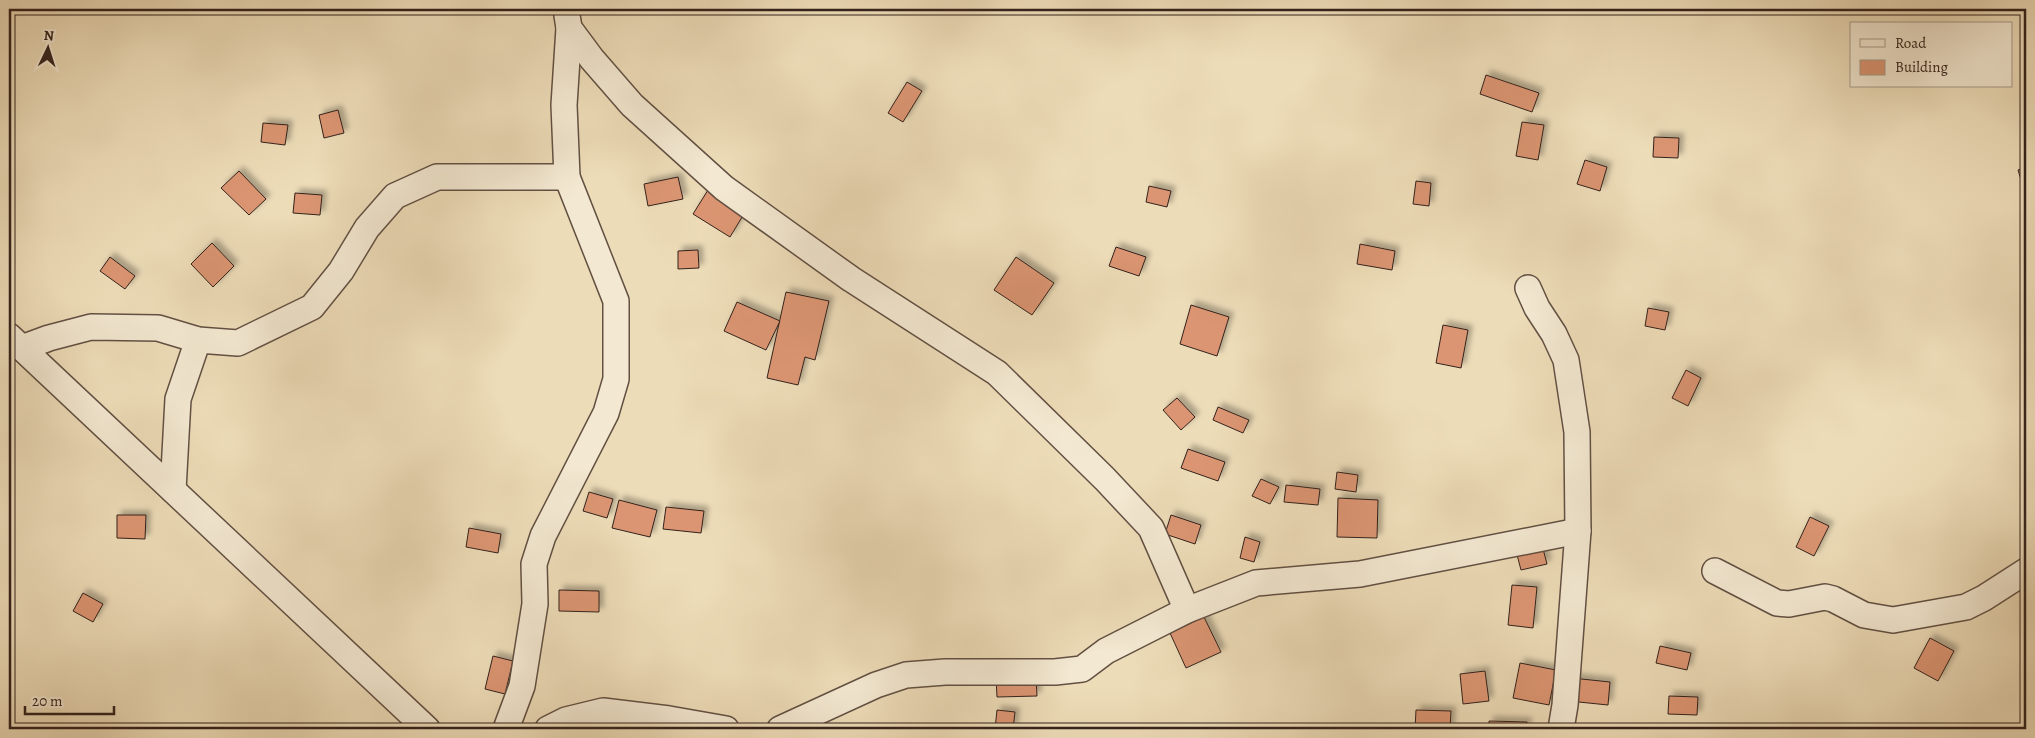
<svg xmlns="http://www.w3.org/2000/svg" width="2035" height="738" font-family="Alegreya,serif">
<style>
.building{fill:#db9572;stroke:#33221c;filter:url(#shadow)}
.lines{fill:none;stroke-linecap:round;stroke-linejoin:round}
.minor-casing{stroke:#625043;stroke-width:28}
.minor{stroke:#f3e8d1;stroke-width:25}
</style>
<defs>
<filter id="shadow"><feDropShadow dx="4.5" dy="-4.5" stdDeviation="2.5" flood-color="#0004"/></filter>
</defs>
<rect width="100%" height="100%" fill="#eddcb8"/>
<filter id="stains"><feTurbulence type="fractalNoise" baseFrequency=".004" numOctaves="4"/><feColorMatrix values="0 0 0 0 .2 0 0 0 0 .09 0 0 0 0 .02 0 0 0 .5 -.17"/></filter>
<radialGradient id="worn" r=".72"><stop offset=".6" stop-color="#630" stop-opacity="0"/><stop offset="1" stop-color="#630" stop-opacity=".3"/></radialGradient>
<g class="building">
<polygon points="1486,75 1539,93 1532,112 1480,94"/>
<polygon points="907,82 922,91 903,122 888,113"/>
<polygon points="338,110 344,133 324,138 319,115"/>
<polygon points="1522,122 1544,125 1538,160 1516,156"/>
<polygon points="263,123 288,125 285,145 261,142"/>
<polygon points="1654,137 1679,138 1678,158 1653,157"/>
<polygon points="1585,160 1607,167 1600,191 1577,184"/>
<polygon points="2026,167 2026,196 2018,170"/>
<polygon points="239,171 266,199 249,215 221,188"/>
<polygon points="678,177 683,199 648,206 644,184"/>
<polygon points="1416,181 1431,183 1429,206 1413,204"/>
<polygon points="713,182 750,204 730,237 693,214"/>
<polygon points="1149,186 1171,191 1167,207 1146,202"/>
<polygon points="295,193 322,195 320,215 293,213"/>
<polygon points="212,243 234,266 213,287 191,264"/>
<polygon points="1360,244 1395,251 1392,270 1357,264"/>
<polygon points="1116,247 1146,257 1139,276 1109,266"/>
<polygon points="698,250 699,268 678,269 678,251"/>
<polygon points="110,257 135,276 125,289 100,271"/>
<polygon points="1016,257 1054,283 1032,315 994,290"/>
<polygon points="786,292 829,301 815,360 805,357 798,385 767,378"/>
<polygon points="737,302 780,321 766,350 724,331"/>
<polygon points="1191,305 1229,317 1217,356 1180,344"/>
<polygon points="1648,308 1669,312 1665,330 1645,326"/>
<polygon points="1443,325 1468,330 1461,368 1436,363"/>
<polygon points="1686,370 1701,378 1688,406 1672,398"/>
<polygon points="1177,398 1195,417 1181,430 1163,410"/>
<polygon points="1218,407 1249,420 1243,433 1213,420"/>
<polygon points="1188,449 1225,462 1218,481 1181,468"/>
<polygon points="1337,472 1358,475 1356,492 1335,489"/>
<polygon points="1261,479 1279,487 1270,504 1252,496"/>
<polygon points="1286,485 1320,489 1318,505 1284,502"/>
<polygon points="589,492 613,499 607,518 583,511"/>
<polygon points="1338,498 1378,500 1377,538 1337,537"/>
<polygon points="619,500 657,510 650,537 612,528"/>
<polygon points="666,507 704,511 701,533 663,529"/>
<polygon points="117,515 146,515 145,539 117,538"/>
<polygon points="1171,515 1201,525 1195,544 1165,534"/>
<polygon points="1810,517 1829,526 1814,556 1796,547"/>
<polygon points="469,528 501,534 498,553 466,547"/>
<polygon points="1245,537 1260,542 1254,562 1240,558"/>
<polygon points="1542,545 1547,564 1521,570 1516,551"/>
<polygon points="1512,585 1537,587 1533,628 1508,625"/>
<polygon points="559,590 599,591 599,612 559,611"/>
<polygon points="83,593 103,604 93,622 73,611"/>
<polygon points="1204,617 1221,652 1186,668 1170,633"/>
<polygon points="1930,638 1954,651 1938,681 1914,668"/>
<polygon points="1660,646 1691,653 1687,670 1656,663"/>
<polygon points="493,656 513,661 505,694 485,689"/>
<polygon points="1520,663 1556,670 1549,705 1513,698"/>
<polygon points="1485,671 1489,701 1463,704 1460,674"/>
<polygon points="1036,677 1037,696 997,697 996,678"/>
<polygon points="1572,678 1610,682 1608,705 1569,701"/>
<polygon points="1669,696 1698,697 1697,715 1668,714"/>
<polygon points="997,710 1015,712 1013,729 995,729"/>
<polygon points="1416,710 1451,711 1450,729 1415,729"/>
<polygon points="1489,721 1527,722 1527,729 1489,729"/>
</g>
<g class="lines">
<g class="minor-casing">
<g id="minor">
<polyline points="569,28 592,59 632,105 724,188 851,279 997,373 1105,479 1151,528 1187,610"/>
<polyline points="1528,288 1537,308 1554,334 1566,360 1577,432 1578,531 1565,705 1561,729"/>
<polyline points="9,336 427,729"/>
<polyline points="22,348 49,338 91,327 158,328 198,340 238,343 312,307 341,271 367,228 395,196 437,177 567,177"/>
<polyline points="173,490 178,399 198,340"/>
<polyline points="1715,571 1777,603 1789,604 1825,597 1833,599 1864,615 1893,620 1966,607 1984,598 2026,571"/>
<polyline points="506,729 522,686 535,604 534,564 543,536 606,413 616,379 616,301 567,177 564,105 569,28 566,9"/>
<polyline points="548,729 566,720 603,711 669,719 726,729"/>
<polyline points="780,729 876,685 906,675 945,672 1055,672 1082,669 1106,651 1187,610 1256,583 1360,574 1578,531"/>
</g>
</g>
<use href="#minor" class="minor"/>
</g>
<rect width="2035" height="738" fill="none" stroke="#eddcb8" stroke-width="30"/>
<rect x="10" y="10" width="2015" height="718" fill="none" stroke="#33221c" stroke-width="2.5"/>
<rect x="15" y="15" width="2005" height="708" fill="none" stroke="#33221c"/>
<rect x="1850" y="22" width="162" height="65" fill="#f3e8d1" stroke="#a69989"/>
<rect x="1860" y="39" width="25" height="8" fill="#f3e8d1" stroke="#a69989"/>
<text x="1895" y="48" font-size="15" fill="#33221c">Road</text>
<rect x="1860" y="60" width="25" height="15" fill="#db9572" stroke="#a69989"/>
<text x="1895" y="72" font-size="15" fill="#33221c">Building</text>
<g transform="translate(48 48) rotate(4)" stroke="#f3e8d1" stroke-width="4" paint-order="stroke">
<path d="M0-4L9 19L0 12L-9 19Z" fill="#33221c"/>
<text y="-8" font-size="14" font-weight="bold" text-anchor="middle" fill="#33221c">N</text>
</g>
<path d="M25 706v8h89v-8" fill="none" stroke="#33221c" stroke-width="2.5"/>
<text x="32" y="706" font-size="15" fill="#33221c" stroke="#f3e8d1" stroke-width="4" paint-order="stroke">20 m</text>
<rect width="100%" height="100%" filter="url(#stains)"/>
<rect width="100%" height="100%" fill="url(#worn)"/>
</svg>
